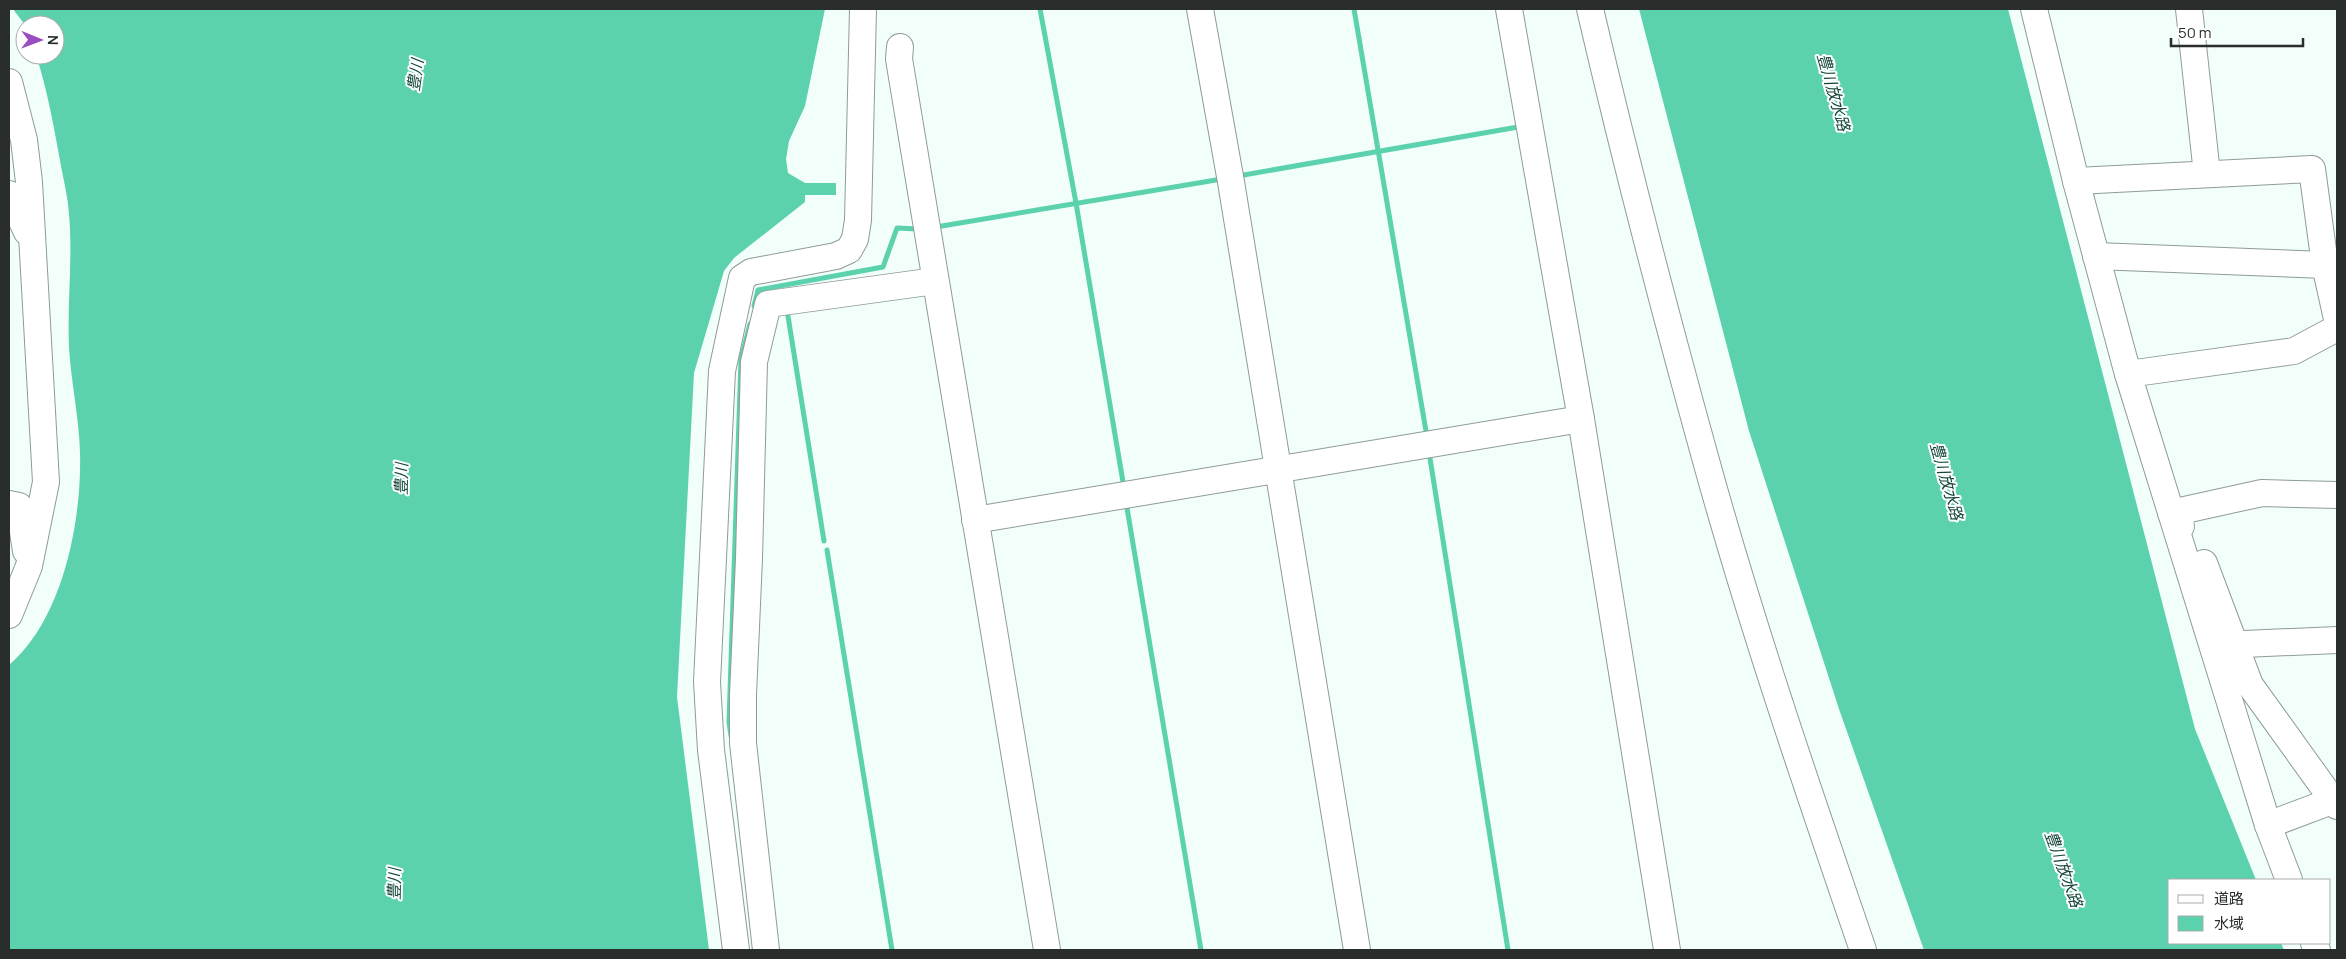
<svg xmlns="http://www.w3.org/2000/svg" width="2346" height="959" font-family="Manrope,'Noto Sans JP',sans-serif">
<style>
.water{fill:#5cd1ae}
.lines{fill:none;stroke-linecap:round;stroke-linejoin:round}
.stream{stroke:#5cd1ae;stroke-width:5}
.minor-casing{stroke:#8f9b96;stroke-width:28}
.minor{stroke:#fff;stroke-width:26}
.labels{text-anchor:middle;stroke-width:4;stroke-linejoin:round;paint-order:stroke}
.water-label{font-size:16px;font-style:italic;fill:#144739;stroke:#fff}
</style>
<rect width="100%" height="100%" fill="#f1fef9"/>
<g class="water">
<path d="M 13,9 L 825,9 L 805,106 L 789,141 L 786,159 L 788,173 L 805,183 L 836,183 L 836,195 L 805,195 L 805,202 L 734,258 L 724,271 L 694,373 L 677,697 L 709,950 L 9,950 L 9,665 C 63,619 82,521 80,452 C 79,417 71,382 69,347 C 67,303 73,258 69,214 C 68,198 64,182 61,166 C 54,128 48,92 36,55 L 55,55 L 55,25 L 25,25 Z"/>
<polygon points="1639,9 2008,9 2195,729 2256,880 2170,880 2170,943 2281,943 2284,950 1924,950 1839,709 1749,431"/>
</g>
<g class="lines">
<g class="stream">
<polyline points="1040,9 1076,203 1124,488"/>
<polyline points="1354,9 1427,437"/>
<polyline points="1238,176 1518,127"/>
<polyline points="936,227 1222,179"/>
<polyline points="754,306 758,290 883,267 897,228 917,229"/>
<polyline points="787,310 824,541"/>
<polyline points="1429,452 1508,950"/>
<polyline points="1126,502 1201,950"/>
<polyline points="827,550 892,950"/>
<polyline points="731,736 729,722 741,359 750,324"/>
</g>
<g class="minor-casing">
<g id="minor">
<polyline points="1200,9 1231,182 1357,950"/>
<polyline points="1509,9 1581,419 1667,950"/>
<path d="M 1590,9 C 1625,159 1664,309 1705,457 C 1751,624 1807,787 1863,950"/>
<polyline points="2034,9 2076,181 2128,374 2268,825 2289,880"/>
<polyline points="2189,9 2207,174"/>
<polyline points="900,47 899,59 1047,950"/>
<polyline points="9,82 24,140 29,182 46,482 29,566 9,615"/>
<polyline points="2076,181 2312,169 2325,265 2337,319"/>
<polyline points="9,194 27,232"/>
<polyline points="2096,256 2325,265"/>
<polyline points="2128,374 2294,351 2337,328"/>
<polyline points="9,504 19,506 26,551"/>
<polyline points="975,520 1581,419"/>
<polyline points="2181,526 2171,513 2262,493 2337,495"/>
<polyline points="2204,563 2250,685 2337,806"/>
<polyline points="2236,650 2244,644 2337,640"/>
<polyline points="2268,825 2337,799"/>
<polyline points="2314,943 2317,950"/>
<polyline points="736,950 711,750 707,682 722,371 742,278 751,272 836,256 849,250 855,239 858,220 863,9"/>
<polyline points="766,950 743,743 743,695 749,559 754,362 768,304 935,281"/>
</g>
</g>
<use href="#minor" class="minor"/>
</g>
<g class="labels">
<g class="water-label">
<text transform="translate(415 75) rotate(-82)" y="6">豊川</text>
<text transform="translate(1834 92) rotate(74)" y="6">豊川放水路</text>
<text transform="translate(401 479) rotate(-89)" y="6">豊川</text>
<text transform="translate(1947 481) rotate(74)" y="6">豊川放水路</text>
<text transform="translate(2064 869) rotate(70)" y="6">豊川放水路</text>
<text transform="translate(394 884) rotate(-89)" y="6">豊川</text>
</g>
</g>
<rect width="2346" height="959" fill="none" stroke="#292e2c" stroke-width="20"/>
<rect x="2168" y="879" width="162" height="65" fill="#ffffff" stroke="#a9abab"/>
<rect x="2178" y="895" width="25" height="8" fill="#ffffff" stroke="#a9abab"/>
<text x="2214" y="904" font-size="15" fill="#292e2c">道路</text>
<rect x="2178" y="916" width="25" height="15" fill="#5cd1ae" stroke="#a9abab"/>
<text x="2214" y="929" font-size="15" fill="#292e2c">水域</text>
<g transform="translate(40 40) rotate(91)"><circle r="24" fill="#ffffff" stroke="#a9abab"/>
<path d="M0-4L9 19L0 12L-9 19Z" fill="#994dbf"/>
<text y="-8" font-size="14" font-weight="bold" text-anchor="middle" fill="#292e2c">N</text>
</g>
<path d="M2171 38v8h132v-8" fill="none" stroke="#292e2c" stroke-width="2.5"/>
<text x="2178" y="38" font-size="15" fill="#292e2c" stroke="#ffffff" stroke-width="4" paint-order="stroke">50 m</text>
</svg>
